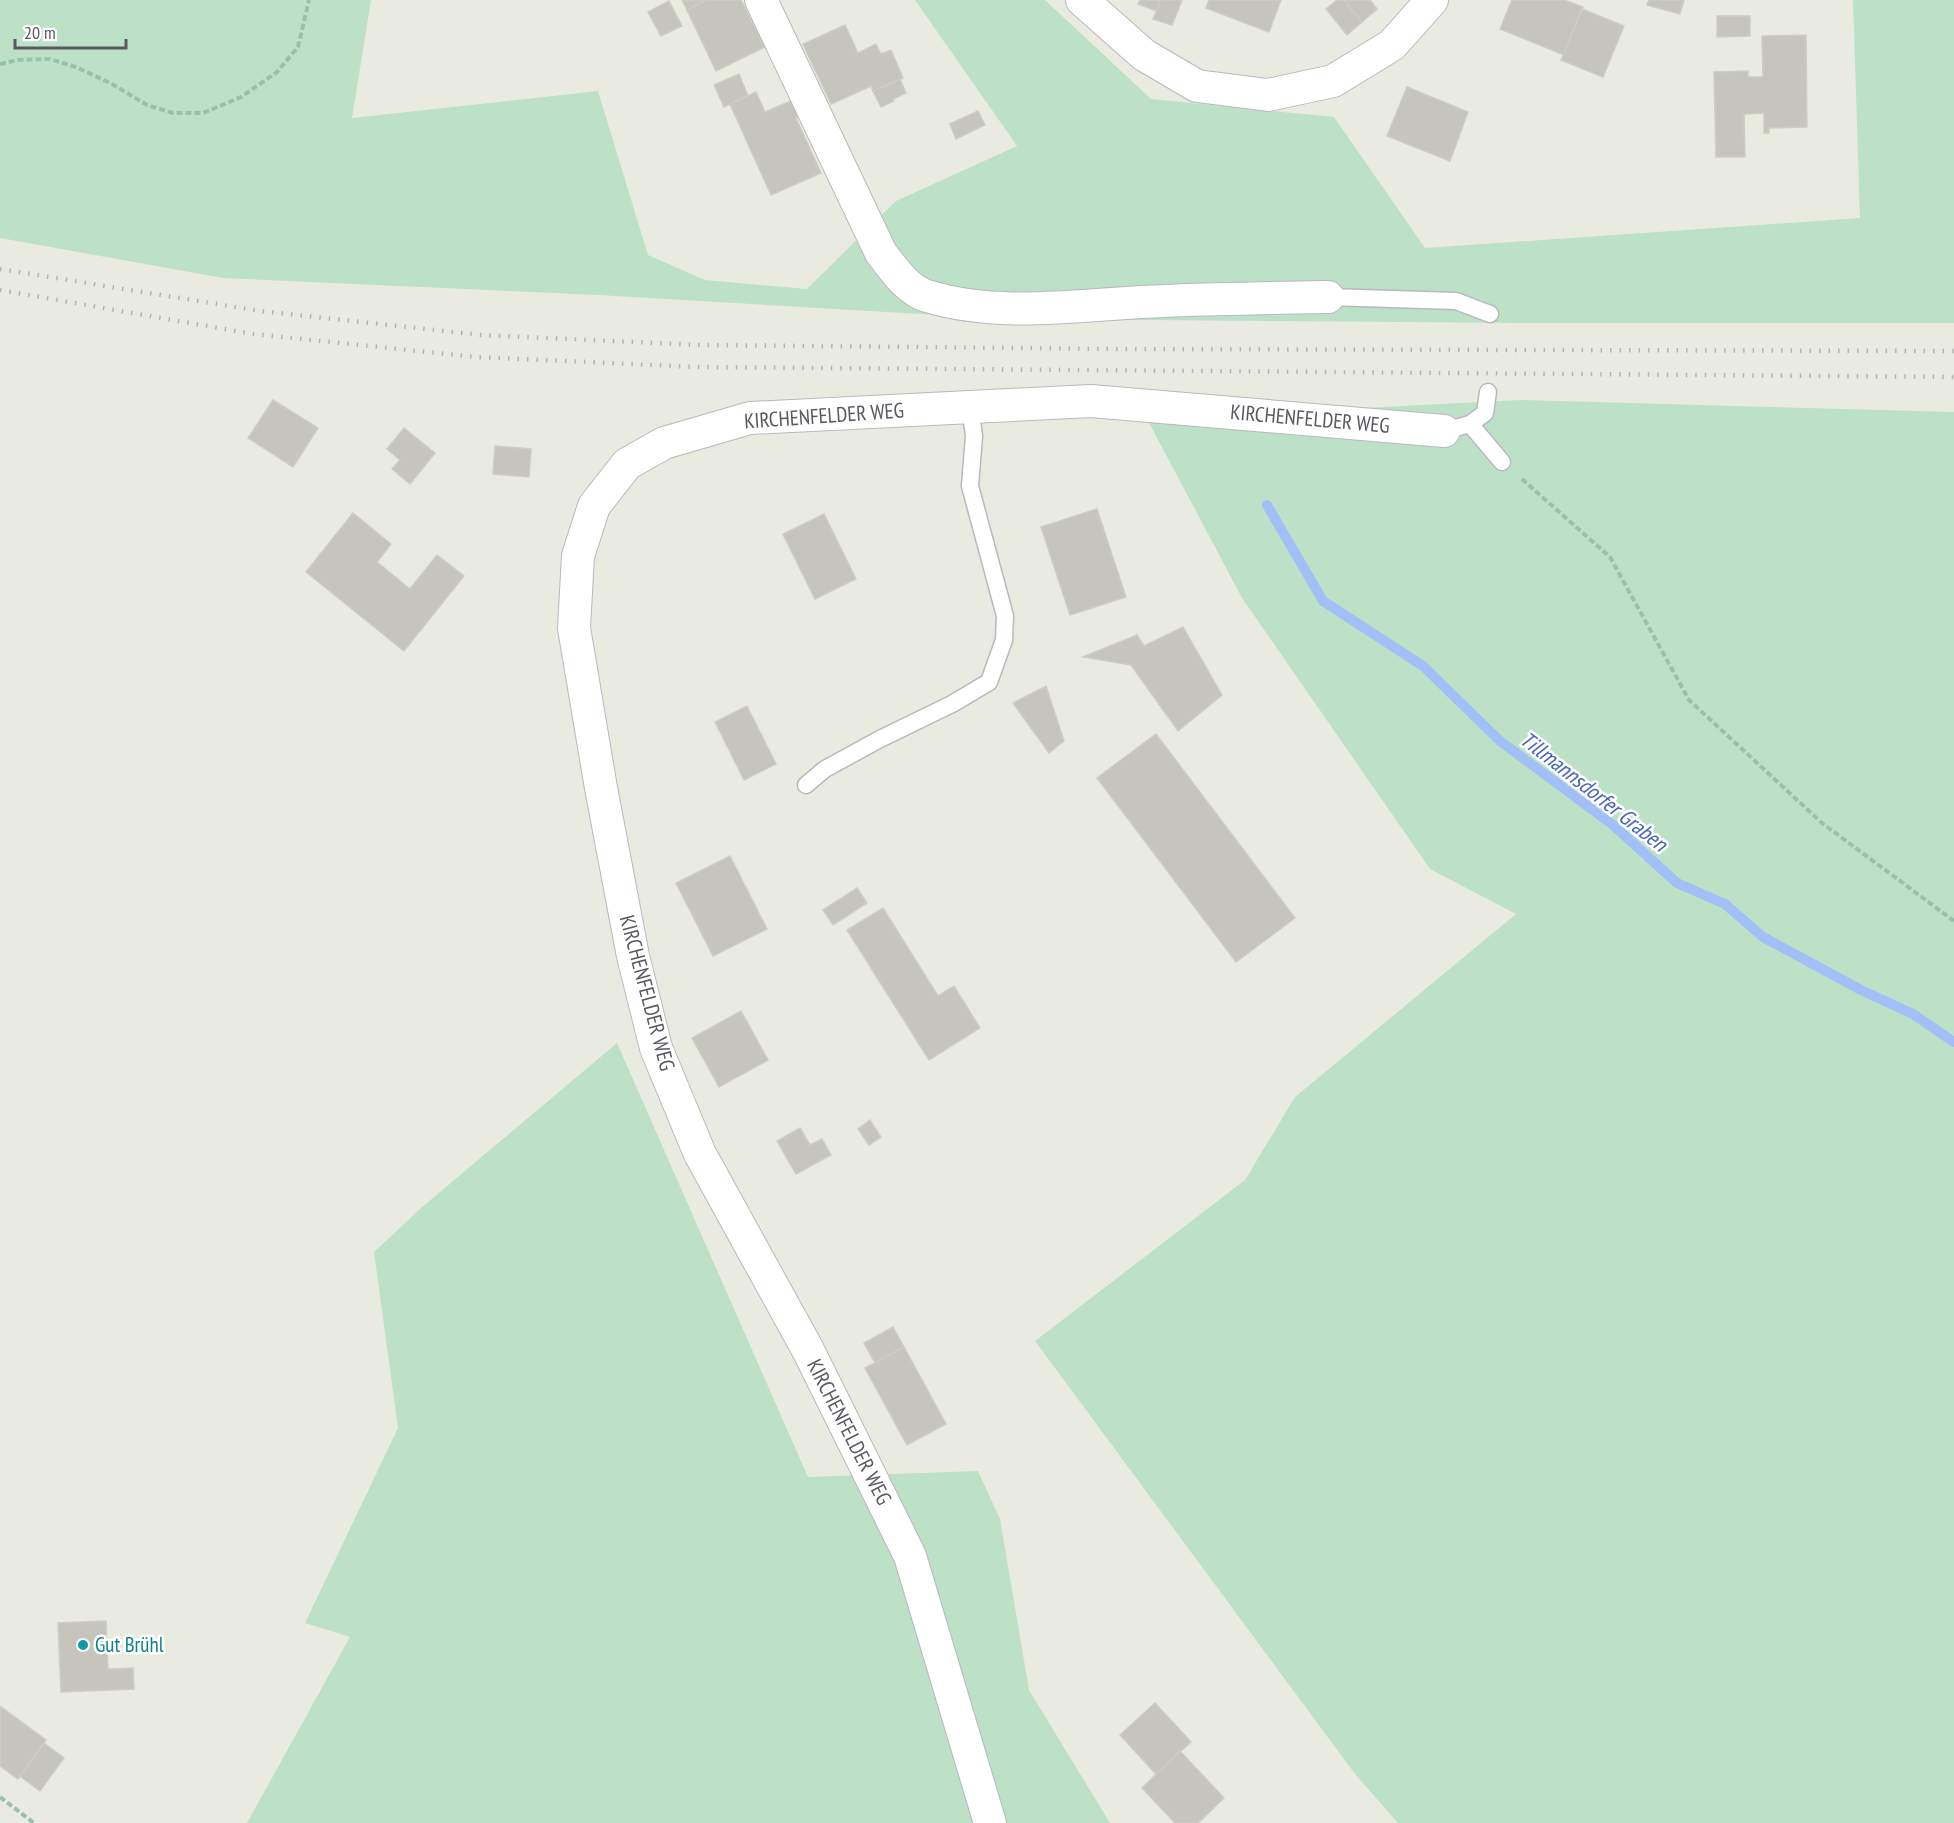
<svg xmlns="http://www.w3.org/2000/svg" width="1954" height="1823" font-family="'PT Sans Narrow',sans-serif">
<style>
.green{fill:#bde1c6}
.lines{fill:none;stroke-linecap:round;stroke-linejoin:round}
.stream{stroke:#a3bff8;stroke-width:10}
.building{fill:#c6c5bd;stroke:#cfcdbf;stroke-width:1.5}
.service-casing{stroke:#b8b8be;stroke-width:19}
.minor-casing{stroke:#b8b8be;stroke-width:34}
.path{stroke:#98c1ad;stroke-width:4;stroke-dasharray:6 3;stroke-linecap:butt}
.service{stroke:#fff;stroke-width:16}
.minor{stroke:#fff;stroke-width:32}
.rail{stroke:#b3b3b4;stroke-width:4.5;stroke-dasharray:1.5 8;stroke-linecap:butt}
.culture-dot{fill:#0f9aa8;stroke:#fff;stroke-width:2}
.labels{text-anchor:middle;stroke-width:5;stroke-linejoin:round;paint-order:stroke}
.street-label{font-size:21px;fill:#595a60;stroke:#fff}
.culture-label{font-size:21px;fill:#0d838f;stroke:#fff;text-anchor:start}
.water-label{font-size:22px;font-style:italic;fill:#4865b8;stroke:#fff}
</style>
<rect width="100%" height="100%" fill="#eaebe0"/>
<g class="green">
<polygon points="0,0 371,0 352,118 598,91 648,255 705,280 807,289 896,201 1017,146 915,0 1045,0 1151,99 1334,117 1425,248 1860,218 1853,0 1954,0 1954,323 1521,323 1006,319 598,295 223,278 0,238"/>
<polygon points="1520,400 1954,412 1954,1823 1398,1823 1355,1774 1035,1341 1245,1180 1295,1097 1516,914 1430,869 1242,598 1147,419"/>
<polygon points="617,1043 808,1477 978,1471 1000,1519 1029,1690 1110,1823 247,1823 350,1637 305,1623 398,1428 374,1252 421,1208"/>
</g>
<g class="lines">
<polyline class="stream" points="1267,505 1323,601 1423,666 1500,741 1613,825 1677,883 1725,904 1763,937 1861,990 1913,1014 1954,1042"/>
</g>
<g class="building">
<polygon points="682,0 707,0 687,10"/>
<polygon points="707,0 741,0 765,47 716,71 687,10"/>
<polygon points="1140,0 1161,0 1157,11 1138,4"/>
<polygon points="1161,0 1182,0 1172,25 1153,19"/>
<polygon points="1209,0 1281,0 1269,32 1206,8"/>
<polygon points="1337,0 1344,0 1362,22 1347,35 1326,9"/>
<polygon points="1344,0 1370,0 1377,9 1362,22"/>
<polygon points="1512,0 1564,0 1583,7 1564,55 1500,29"/>
<polygon points="1649,0 1684,0 1680,14 1647,5"/>
<polygon points="669,1 682,26 661,36 648,12"/>
<polygon points="1582,9 1624,26 1603,77 1561,60"/>
<polygon points="1717,16 1750,16 1750,36 1717,37"/>
<polygon points="845,25 858,53 876,44 881,54 891,50 903,78 873,91 871,86 831,104 803,44"/>
<polygon points="1806,35 1807,127 1769,128 1769,133 1764,133 1764,113 1744,114 1745,157 1716,157 1714,72 1748,71 1748,77 1763,77 1762,36"/>
<polygon points="739,74 748,96 724,107 714,85"/>
<polygon points="900,79 906,93 893,99 894,101 881,107 873,91"/>
<polygon points="1407,87 1468,112 1450,161 1387,136"/>
<polygon points="756,92 765,112 793,100 800,116 796,118 821,173 771,195 730,104"/>
<polygon points="978,111 985,125 956,139 950,124"/>
<polygon points="273,400 318,428 293,467 248,438"/>
<polygon points="404,428 435,453 410,484 392,469 400,460 387,449"/>
<polygon points="495,446 531,449 529,477 493,474"/>
<polygon points="1097,509 1126,597 1070,615 1041,527"/>
<polygon points="353,513 391,544 377,562 410,589 437,555 464,576 404,651 306,572"/>
<polygon points="824,514 856,579 815,599 783,534"/>
<polygon points="1183,627 1222,695 1178,731 1131,665 1083,657 1137,635 1144,646"/>
<polygon points="1046,686 1064,741 1049,753 1013,703"/>
<polygon points="747,706 776,764 744,780 715,722"/>
<polygon points="1156,734 1295,918 1236,962 1097,778"/>
<polygon points="730,856 767,929 713,956 676,883"/>
<polygon points="857,888 867,903 833,925 823,910"/>
<polygon points="883,908 938,996 954,986 980,1028 929,1060 847,930"/>
<polygon points="741,1011 768,1060 719,1087 692,1038"/>
<polygon points="870,1120 881,1137 869,1145 858,1129"/>
<polygon points="800,1128 810,1145 822,1139 831,1155 796,1174 777,1141"/>
<polygon points="893,1327 904,1347 875,1363 864,1343"/>
<polygon points="904,1347 946,1424 907,1445 865,1368"/>
<polygon points="106,1621 108,1669 133,1668 134,1689 61,1692 58,1623"/>
<polygon points="1155,1703 1191,1742 1156,1774 1120,1735"/>
<polygon points="0,1706 46,1740 18,1779 0,1766"/>
<polygon points="44,1743 64,1758 40,1791 20,1776"/>
<polygon points="1180,1751 1224,1798 1198,1823 1175,1823 1142,1788"/>
</g>
<g class="lines">
<g class="service-casing">
<g id="service">
<polyline points="1328,297 1456,301 1490,314"/>
<polyline points="1470,424 1502,462"/>
<polyline points="1444,431 1470,424 1485,413 1488,392"/>
<polyline points="806,785 825,769 880,739 952,704 989,682 1004,640 1005,616 970,486 974,436 970,406"/>
</g>
</g>
<g class="minor-casing">
<g id="minor">
<path d="M 761,0 L 881,253 C 893,268 907,290 927,296 C 995,317 1071,306 1141,302 C 1203,299 1266,298 1328,297"/>
<polyline points="1082,0 1144,55 1197,86 1268,95 1333,81 1392,45 1432,0"/>
<polyline points="990,1823 910,1556 808,1350 700,1154 656,1048 633,956 601,788 574,628 578,556 594,506 627,464 664,443 750,418 1091,401 1444,431"/>
</g>
</g>
<g class="path">
<polyline points="0,64 18,60 50,59 76,67 112,84 147,105 173,113 203,113 241,97 277,72 298,47 309,0"/>
<polyline points="1522,479 1610,557 1689,700 1822,823 1954,921"/>
<polyline points="0,1797 34,1823"/>
</g>
<use href="#service" class="service"/>
<use href="#minor" class="minor"/>
<g class="rail">
<polyline points="0,269 260,311 481,335 701,345 1124,349 1954,351"/>
<polyline points="0,290 253,334 476,357 698,367 1954,377"/>
</g>
</g>
<circle class="culture-dot" cx="83" cy="1645" r="6"/>
<g class="labels">
<g class="street-label">
<text transform="translate(824 416) rotate(-4)" y="7">KIRCHENFELDER WEG</text>
<text transform="translate(1310 419) rotate(5)" y="7">KIRCHENFELDER WEG</text>
<text transform="translate(647 993) rotate(75)" y="7">KIRCHENFELDER WEG</text>
<text transform="translate(849 1432) rotate(63)" y="7">KIRCHENFELDER WEG</text>
</g>
<g class="culture-label">
<text x="95" y="1652">Gut Brühl</text>
</g>
<g class="water-label">
<text transform="translate(1594 791) rotate(38)" y="8">Tillmannsdorfer Graben</text>
</g>
</g>
<path d="M15 39v9h111v-9" fill="none" stroke="#595a60" stroke-width="3"/>
<text x="24" y="39" font-size="18" fill="#595a60" stroke="#ffffff" stroke-width="4.5" paint-order="stroke">20 m</text>
</svg>
